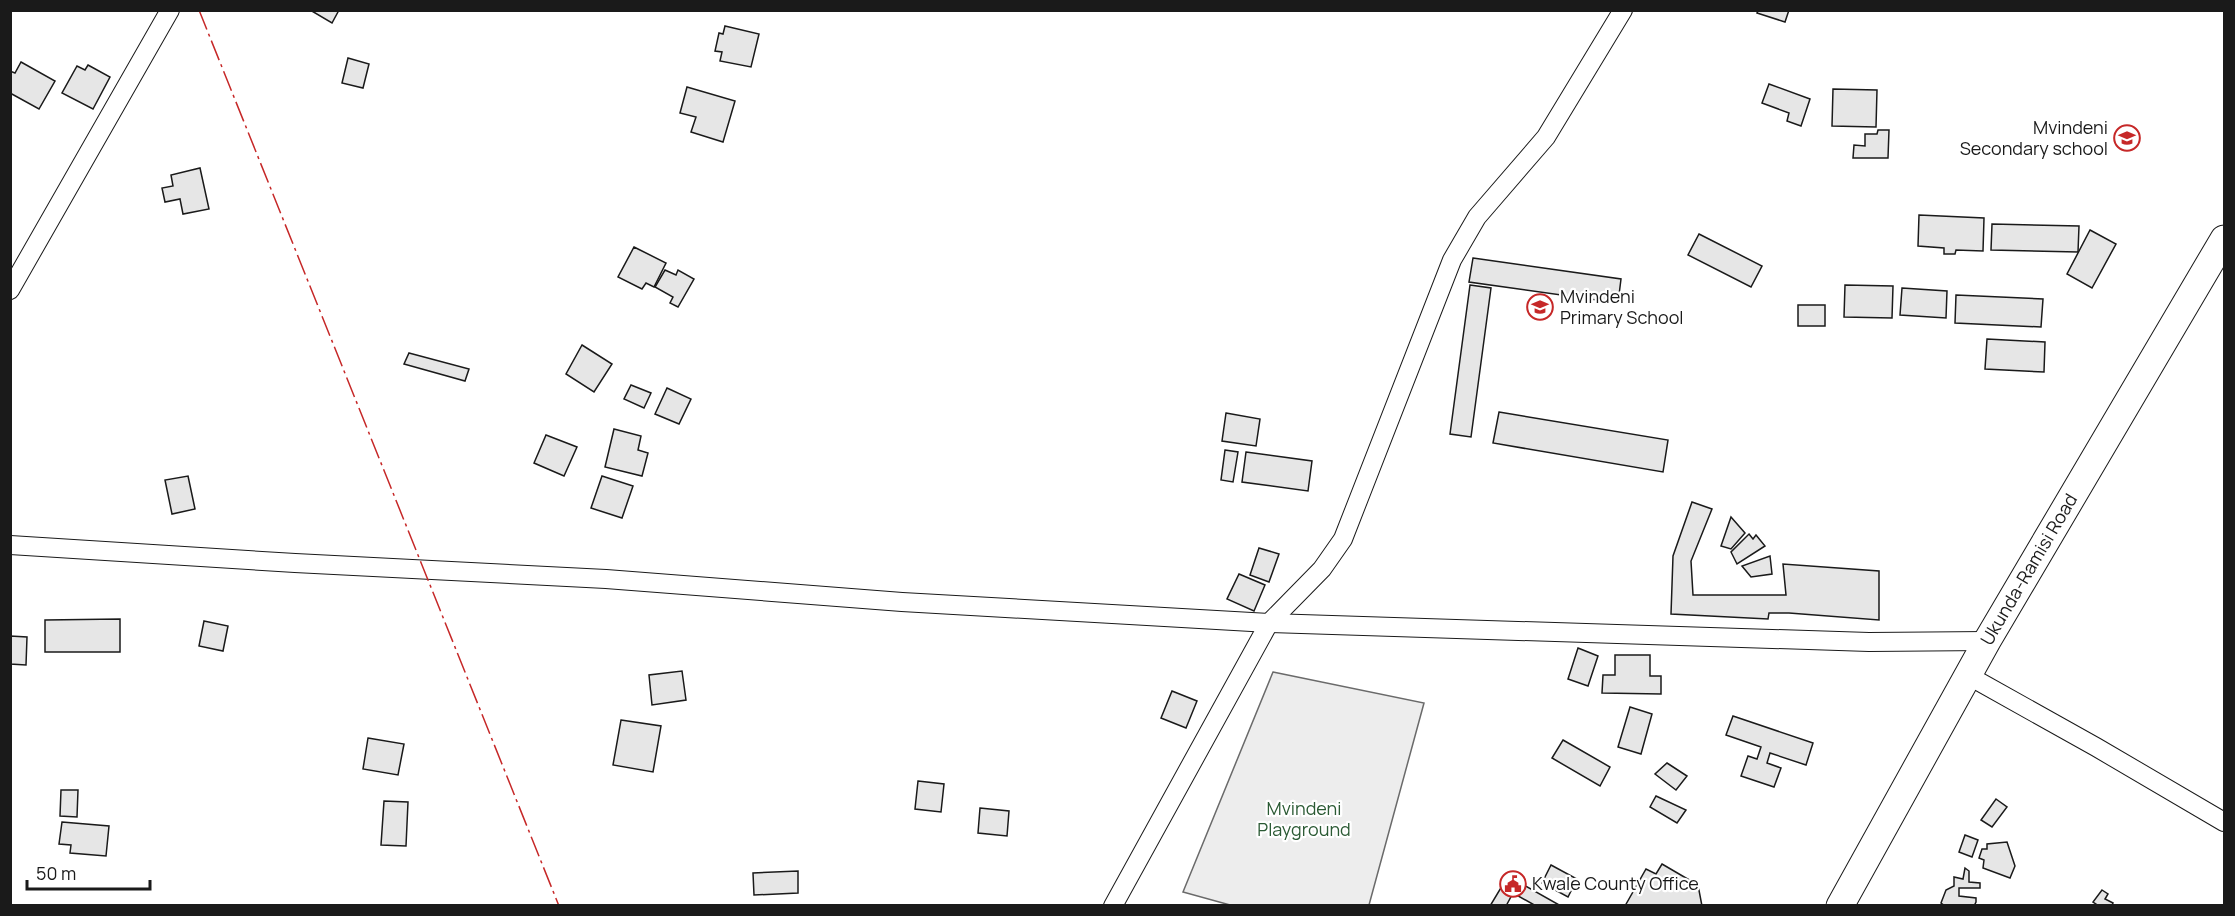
<svg xmlns="http://www.w3.org/2000/svg" width="2235" height="916" font-family="Manrope,sans-serif">
<style>
.built{fill:#ededed;stroke:#6a6a6a;stroke-width:1.5}
.building{fill:#e6e6e6;stroke:#1a1a1a;stroke-width:1.5}
.lines{fill:none;stroke-linecap:round;stroke-linejoin:round}
.minor-casing{stroke:#1a1a1a;stroke-width:20}
.highway-casing{stroke:#1a1a1a;stroke-width:29}
.minor{stroke:#fff;stroke-width:18}
.highway{stroke:#fff;stroke-width:27}
.power{stroke:#c62828;stroke-width:1.5;stroke-dasharray:21 4.5 3 4.5;stroke-linecap:butt}
.labels{text-anchor:middle;stroke-width:4.5;stroke-linejoin:round;paint-order:stroke}
.poi-label{font-size:18px;fill:#1a1a1a;stroke:#fff;text-anchor:start}
.street-label{font-size:18px;fill:#1a1a1a;stroke:#fff}
.park-label{font-size:18px;fill:#2b5a34;stroke:#fff}
</style>
<rect width="100%" height="100%" fill="#fff"/>
<polygon class="built" points="1273,672 1424,703 1369,905 1230,905 1183,892"/>
<g class="building">
<polygon points="310,10 339,10 332,23"/>
<polygon points="1758,10 1789,10 1785,22 1757,13"/>
<polygon points="725,26 759,34 751,67 720,61 722,52 715,51 719,33 723,34"/>
<polygon points="348,58 369,64 363,88 342,83"/>
<polygon points="21,62 55,81 39,109 10,93 10,71 15,73"/>
<polygon points="88,65 110,77 93,109 62,93 77,66 85,70"/>
<polygon points="1769,84 1810,99 1801,126 1787,121 1789,113 1762,103"/>
<polygon points="687,87 735,101 723,142 691,132 696,117 680,113"/>
<polygon points="1833,89 1877,90 1876,127 1832,126"/>
<polygon points="1878,130 1889,130 1888,158 1853,158 1854,145 1865,146 1865,134 1877,134"/>
<polygon points="200,168 209,209 183,214 180,199 165,202 162,188 173,186 171,175"/>
<polygon points="1919,215 1984,218 1983,251 1956,250 1955,254 1944,254 1944,248 1918,246"/>
<polygon points="1992,224 2079,226 2078,252 1991,250"/>
<polygon points="2090,230 2116,244 2092,288 2067,274"/>
<polygon points="1699,234 1762,266 1751,287 1688,255"/>
<polygon points="634,247 666,263 654,287 646,283 642,289 618,277"/>
<polygon points="1473,258 1621,279 1618,303 1469,282"/>
<polygon points="665,270 676,275 678,270 694,279 678,307 670,303 673,297 655,287"/>
<polygon points="1470,285 1491,288 1471,437 1450,434"/>
<polygon points="1845,285 1893,286 1892,318 1844,317"/>
<polygon points="1902,288 1947,291 1946,318 1900,315"/>
<polygon points="1956,295 2043,299 2041,327 1955,323"/>
<rect x="1798" y="305" width="27" height="21"/>
<polygon points="1987,339 2045,342 2044,372 1985,369"/>
<polygon points="582,345 612,364 594,392 566,374"/>
<polygon points="409,353 469,369 465,381 404,364"/>
<polygon points="631,385 651,393 644,408 624,399"/>
<polygon points="667,388 691,399 679,424 655,414"/>
<polygon points="1499,412 1668,440 1663,472 1493,443"/>
<polygon points="1226,413 1260,419 1256,446 1222,441"/>
<polygon points="614,429 641,436 638,450 648,453 642,476 605,467"/>
<polygon points="546,435 577,447 564,476 534,463"/>
<polygon points="1225,450 1238,452 1233,482 1221,480"/>
<polygon points="1246,452 1312,461 1308,491 1242,482"/>
<polygon points="188,476 195,509 172,514 165,480"/>
<polygon points="602,476 633,486 622,518 591,508"/>
<polygon points="1692,502 1712,509 1691,561 1693,595 1786,595 1783,564 1879,571 1879,620 1789,613 1769,613 1768,619 1671,614 1673,556"/>
<polygon points="1731,517 1745,533 1731,549 1721,546"/>
<polygon points="1749,534 1753,539 1756,535 1765,546 1737,564 1731,552"/>
<polygon points="1259,548 1279,554 1269,582 1250,575"/>
<polygon points="1770,556 1772,574 1751,577 1742,566"/>
<polygon points="1239,574 1265,585 1254,611 1227,599"/>
<polygon points="120,619 120,652 45,652 45,620"/>
<polygon points="204,621 228,626 223,651 199,646"/>
<polygon points="10,636 27,637 26,665 10,664"/>
<polygon points="1578,648 1598,656 1588,686 1568,679"/>
<polygon points="1615,655 1650,655 1650,676 1661,676 1661,694 1602,693 1603,675 1615,675"/>
<polygon points="682,671 686,700 652,705 649,675"/>
<polygon points="1172,691 1197,701 1186,728 1161,718"/>
<polygon points="1630,707 1652,714 1641,754 1618,747"/>
<polygon points="1733,716 1813,743 1806,765 1770,753 1767,763 1781,768 1774,787 1741,776 1748,756 1757,759 1761,747 1726,735"/>
<polygon points="621,720 661,726 653,772 613,765"/>
<polygon points="368,738 404,744 398,775 363,769"/>
<polygon points="1563,740 1610,767 1600,786 1552,758"/>
<polygon points="1667,763 1687,776 1676,790 1655,774"/>
<polygon points="918,781 944,784 941,812 915,809"/>
<polygon points="61,790 78,790 77,817 60,816"/>
<polygon points="1656,796 1686,810 1677,823 1650,807"/>
<polygon points="1996,799 2007,807 1992,827 1981,820"/>
<polygon points="384,801 408,802 406,846 381,845"/>
<polygon points="980,808 1009,811 1007,836 978,833"/>
<polygon points="62,822 109,826 106,856 70,853 71,845 59,844"/>
<polygon points="1965,835 1978,840 1972,857 1959,852"/>
<polygon points="2007,842 2015,866 2010,878 1983,868 1984,860 1979,858 1982,849 1987,849 1987,844"/>
<polygon points="1662,864 1698,885 1702,906 1625,906 1646,869 1656,874"/>
<polygon points="1551,865 1577,879 1568,897 1542,883"/>
<polygon points="1965,868 1969,871 1969,882 1980,883 1980,888 1959,888 1959,896 1976,898 1976,902 1974,906 1945,906 1941,903 1946,890 1954,886 1954,877 1963,879"/>
<polygon points="798,871 798,893 754,895 753,873"/>
<polygon points="1508,876 1561,906 1536,906 1513,893 1506,906 1490,906"/>
<polygon points="2102,890 2108,894 2105,899 2113,903 2112,906 2099,906 2093,902"/>
</g>
<g class="lines">
<g class="minor-casing">
<g id="minor">
<polyline points="10,290 170,10"/>
<polyline points="10,545 295,563 606,579 902,602 1269,623 1869,642 1987,641"/>
<polyline points="1969,676 2096,747 2224,822"/>
<polyline points="1113,906 1269,623 1322,569 1343,539 1452,260 1477,217 1546,137 1623,10"/>
</g>
</g>
<g class="highway-casing">
<g id="highway">
<path id="s1" d="M 1840,906 L 1987,641 L 2224,239"/>
</g>
</g>
<use href="#minor" class="minor"/>
<use href="#highway" class="highway"/>
<polyline class="power" points="199,10 559,906"/>
</g>
<defs>
<g id="school-ring" transform="scale(1.35)"><circle r="9.5" fill="#fff" stroke="#c62828" stroke-width="1.5"/><path d="M0-5L7-2L0 1L-7-2ZM-4 1L0 2.5L4 1V4Q0 6-4 4Z" fill="#c62828"/></g>
<g id="civic-ring" transform="scale(1.35)"><circle r="9.5" fill="#fff" stroke="#c62828" stroke-width="1.5"/><path d="M-.6-6.5H3V-4.5H.6V-3L4-1V1h2V6H-6V1h2V-1L-.6-3ZM-1.2 2.5V6h2.4V2.5Z" fill="#c62828"/></g>
</defs>
<g fill-rule="evenodd">
<use href="#school-ring" x="2127" y="138"/>
<use href="#school-ring" x="1540" y="307"/>
<use href="#civic-ring" x="1513" y="884"/>
</g>
<g class="labels">
<g class="poi-label">
<text x="2108" y="134" text-anchor="end">Mvindeni<tspan x="2108" dy="21">Secondary school</tspan></text>
<text x="1560" y="303">Mvindeni<tspan x="1560" dy="21">Primary School</tspan></text>
<text x="1532" y="890">Kwale County Office</text>
</g>
<g class="street-label">
<text dy="6" stroke="none"><textPath href="#s1" startOffset="386">Ukunda-Ramisi Road</textPath></text>
</g>
<g class="park-label">
<text x="1304" y="815">Mvindeni<tspan x="1304" dy="21">Playground</tspan></text>
</g>
</g>
<rect width="2235" height="916" fill="none" stroke="#1a1a1a" stroke-width="24"/>
<path d="M27 880v9h123v-9" fill="none" stroke="#1a1a1a" stroke-width="3"/>
<text x="36" y="880" font-size="18" fill="#1a1a1a" stroke="#ffffff" stroke-width="4.5" paint-order="stroke">50 m</text>
</svg>
